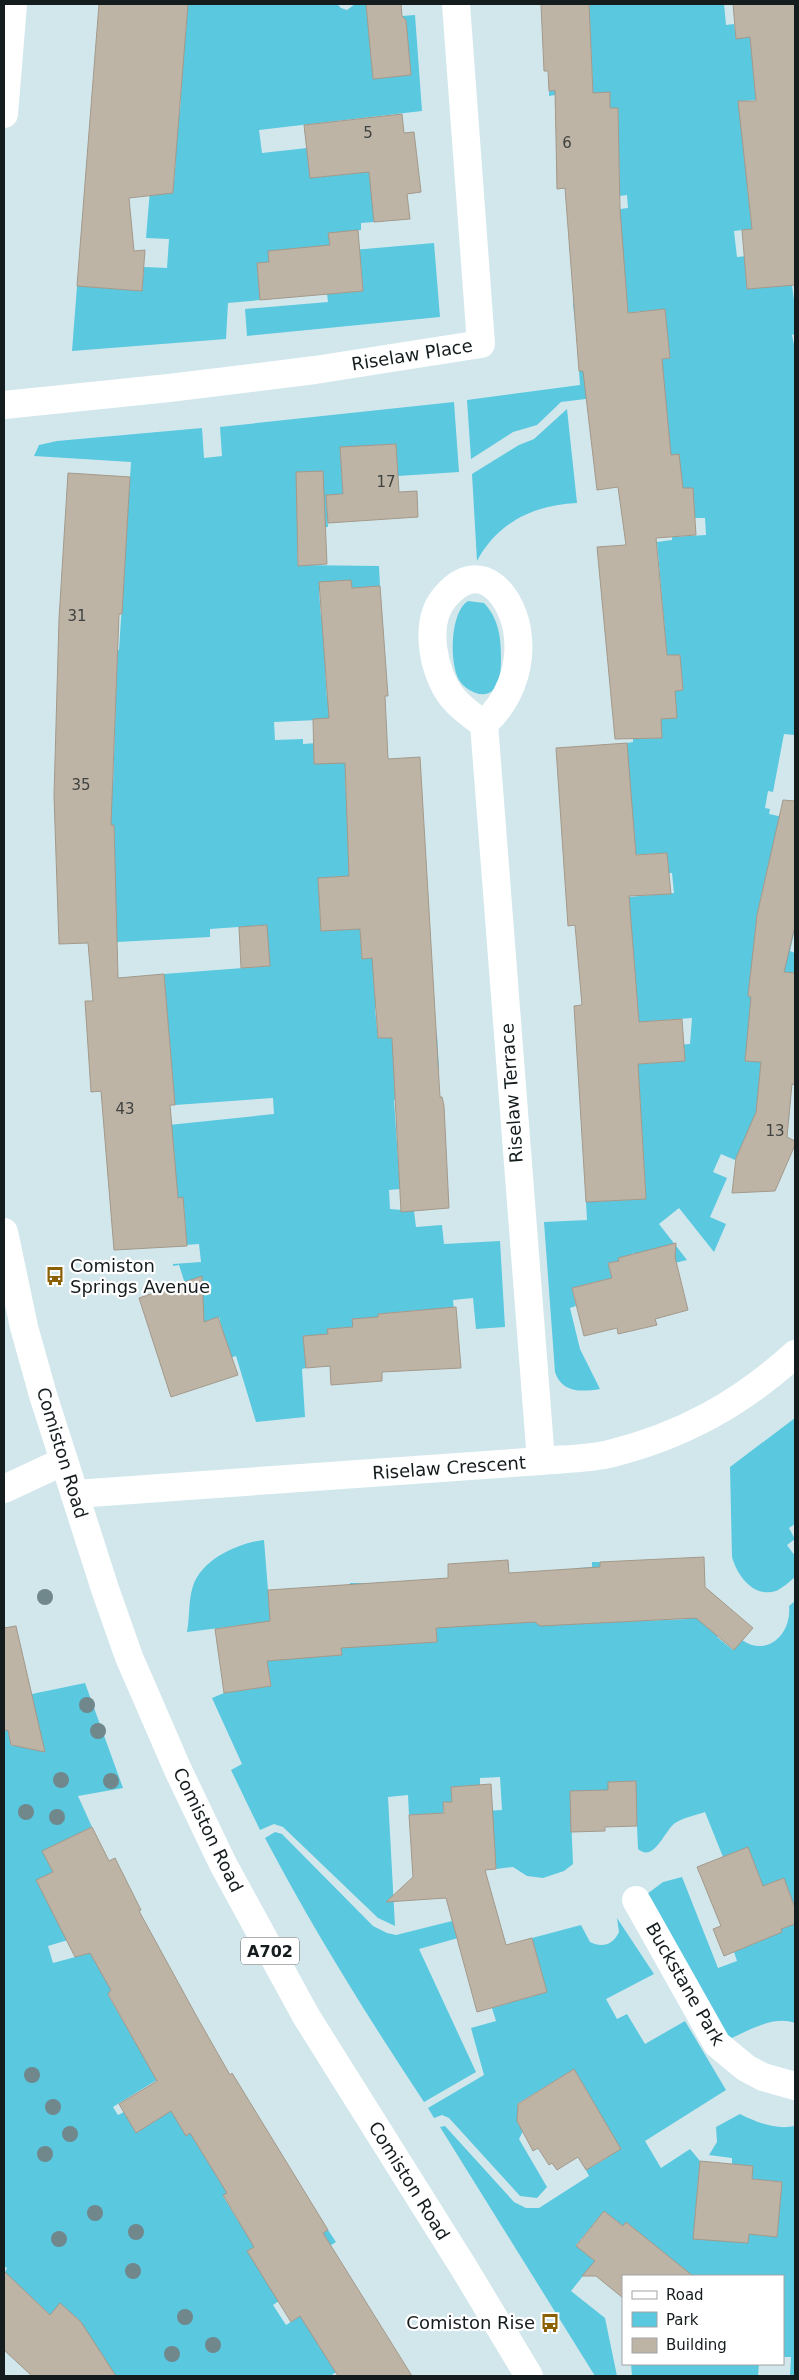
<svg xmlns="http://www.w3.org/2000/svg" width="799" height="2380" font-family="'DejaVu Sans',sans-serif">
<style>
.green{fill:#5ac8df}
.building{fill:#beb4a5;stroke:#a3998b}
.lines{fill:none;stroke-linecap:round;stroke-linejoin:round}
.minor{stroke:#fff;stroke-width:28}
.major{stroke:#fff;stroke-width:28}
.tree{fill:#70878c}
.labels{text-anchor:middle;stroke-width:4.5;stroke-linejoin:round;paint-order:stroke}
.number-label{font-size:15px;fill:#3f4240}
.shield{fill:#fff;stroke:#5b6062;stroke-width:1}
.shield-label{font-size:16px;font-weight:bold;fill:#151c1e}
.street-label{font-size:18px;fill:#151c1e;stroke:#fff}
.poi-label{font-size:18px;fill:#151c1e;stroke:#fff;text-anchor:start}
</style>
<rect width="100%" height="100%" fill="#d2e7ec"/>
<g class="green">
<polygon points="188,4 337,4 341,8 347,10 355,4 366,4 373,79 411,75 406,20 402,16 415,15 422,111 259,130 262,153 307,148 310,178 349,174 348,162 376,159 380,196 372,198 374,222 361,223 361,230 329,233 330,252 434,243 440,317 247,336 245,309 328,302 327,294 363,291 361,264 325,267 323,246 269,251 269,262 257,264 260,300 228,303 226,339 72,351 77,286 142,291 144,267 167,268 169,239 146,238 150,189 173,191 176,159 152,157 156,110 180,111 182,79 159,78 162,30 186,32"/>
<path d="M 589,4 L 724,4 L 726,25 L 734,24 L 736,38 L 750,37 L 756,100 L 743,101 L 765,182 L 747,185 L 752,229 L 734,231 L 737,257 L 778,253 L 776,233 L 795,231 L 795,257 L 745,262 L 747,289 L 792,285 L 795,308 L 795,334 L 792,335 L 795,349 L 795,735 L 784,734 L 773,792 L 768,791 L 765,808 L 770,809 L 769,814 L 783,817 L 779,836 L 795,839 L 795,850 L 785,846 L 780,864 L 769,862 L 756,919 L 795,928 L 790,951 L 795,953 L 795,973 L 751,969 L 748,996 L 767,998 L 745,1061 L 761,1062 L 759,1081 L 770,1091 L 791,1092 L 789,1120 L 775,1115 L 752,1122 L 735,1160 L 721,1154 L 713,1172 L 727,1178 L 710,1217 L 726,1224 L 714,1252 L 679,1208 L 659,1224 L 687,1260 L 646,1270 L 635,1253 L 619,1258 L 619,1261 L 608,1263 L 612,1278 L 572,1288 L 576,1306 L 570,1308 L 580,1349 L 600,1389 C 581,1392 562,1393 555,1372 L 544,1222 L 587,1220 L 586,1202 L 646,1199 L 638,1064 L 685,1061 L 684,1048 L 652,1050 L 652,1047 L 690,1044 L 692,1018 L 639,1022 L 629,897 L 674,893 L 672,873 L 642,875 L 669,871 L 667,853 L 624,855 L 629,774 L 627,743 L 633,742 L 633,739 L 662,738 L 661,724 L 633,724 L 675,691 L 683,690 L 680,655 L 667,655 L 657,542 L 672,540 L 672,537 L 706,535 L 705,518 L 695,518 L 692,488 L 641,491 L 656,457 L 658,390 L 561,402 L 537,425 L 513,432 L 471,459 L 467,400 L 580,385 L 579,371 L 670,358 L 665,309 L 582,317 L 583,322 L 575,322 L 573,304 L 620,209 L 628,208 L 627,195 L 620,196 L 618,108 L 555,109 L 555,95 L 549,96 L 549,91 L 593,89 Z"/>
<polygon points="454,402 459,472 398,476 396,444 340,448 343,494 326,495 328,527 298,528 325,549 297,550 298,565 379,566 380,586 352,588 351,580 335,581 319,591 321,617 334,616 337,666 325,667 327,699 339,699 361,718 274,722 275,740 303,739 303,744 345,741 357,762 358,777 345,777 346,793 374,841 348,843 349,876 318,878 319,896 350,894 350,899 319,901 321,931 360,929 362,959 383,957 374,984 374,991 385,990 375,1009 378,1038 392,1038 392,1045 409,1037 437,1035 439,1069 407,1099 394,1100 400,1189 389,1190 390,1209 414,1211 416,1227 442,1225 444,1244 500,1241 505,1327 476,1329 473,1298 453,1300 455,1320 419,1310 378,1314 378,1317 353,1319 353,1327 328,1329 330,1366 324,1367 321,1335 303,1336 306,1368 302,1369 305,1417 256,1422 236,1356 217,1362 223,1380 217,1382 204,1341 224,1335 219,1317 198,1324 179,1265 173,1266 173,1264 201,1262 199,1244 172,1246 186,1228 183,1198 160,1199 130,1129 274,1114 273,1098 175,1105 164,974 269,966 268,947 240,949 240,945 267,943 266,925 210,929 210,937 117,942 114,825 71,826 70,811 54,812 54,807 113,786 117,664 88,649 119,650 131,462 34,456 39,445 57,441 202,428 204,458 222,456 220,427"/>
<path d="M 567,409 L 577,503 C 534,505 498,522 477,561 L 472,474 L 519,445 L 534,439 Z"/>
<path d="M 468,601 L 484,603 C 499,619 501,638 501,660 C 501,670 500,680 494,689 C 484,701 465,690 459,680 C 449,663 450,612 468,601 Z"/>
<path d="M 795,1418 L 795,1524 L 789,1528 L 795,1539 L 787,1545 L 795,1556 L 795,1577 C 790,1581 783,1588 776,1591 C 753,1598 737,1575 732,1557 L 730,1467 Z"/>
<path d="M 264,1540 L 270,1615 L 289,1614 L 318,1657 L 341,1655 L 341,1646 L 354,1636 L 350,1583 L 374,1583 L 370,1646 L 437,1642 L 433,1579 L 521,1607 L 582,1623 L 579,1568 L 592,1567 L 592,1562 L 600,1562 L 602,1592 L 615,1622 L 688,1619 L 688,1602 L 725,1604 L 709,1622 L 720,1633 L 717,1637 L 733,1650 L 742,1640 C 768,1658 792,1633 789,1606 L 795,1601 L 795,1908 L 784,1878 L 763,1886 L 748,1847 L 723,1857 L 705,1812 C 696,1815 683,1818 675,1823 C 665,1830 654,1863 638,1849 L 635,1781 L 608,1782 L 609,1827 L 605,1827 L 603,1790 L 570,1792 L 573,1864 L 564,1871 L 543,1878 L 527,1876 L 513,1867 L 496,1869 L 494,1839 L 481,1811 L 502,1810 L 500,1777 L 480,1778 L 480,1785 L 451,1787 L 452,1802 L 443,1802 L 443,1813 L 409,1815 L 408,1795 L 388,1797 L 395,1926 L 378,1918 L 283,1827 L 274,1824 L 260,1830 L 231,1770 L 242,1764 L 212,1698 L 224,1693 L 271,1686 L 261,1623 L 187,1632 C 190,1617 188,1601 193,1586 C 202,1559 238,1543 264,1540 Z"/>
<polygon points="85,1683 123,1788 78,1796 92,1827 43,1851 53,1872 37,1880 78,1937 48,1946 53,1963 90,1953 111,1990 108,1995 124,2023 129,2023 133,2030 130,2033 136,2044 141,2045 160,2078 113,2107 118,2115 124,2112 136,2132 171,2111 186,2135 190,2133 220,2181 230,2191 223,2196 238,2221 282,2258 328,2230 336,2242 269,2284 279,2301 273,2305 286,2325 302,2315 320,2348 366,2354 330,2376 110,2376 114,2374 99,2350 58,2376 53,2376 43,2362 81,2322 61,2304 50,2315 25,2291 4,2313 4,2274 7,2268 4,2266 4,1731 8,1730 11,1746 21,1744 32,1694"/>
<path d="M 275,1832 L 282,1834 L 373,1926 L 387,1933 L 396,1935 L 496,1910 L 458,1938 L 419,1949 L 476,2072 L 424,2102 C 367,2016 313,1929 265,1838 Z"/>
<path d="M 682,1877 L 718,1968 L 737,1961 L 734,1952 L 782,1932 L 781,1929 L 795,1924 L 795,2023 C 773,2015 749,2031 729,2039 L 647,1894 L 663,1882 Z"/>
<path d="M 617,1918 L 654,1974 L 606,1999 L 617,2019 L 627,2014 L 645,2044 L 685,2021 L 726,2090 L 645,2141 L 661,2168 L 690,2149 L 700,2161 L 695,2216 L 726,2219 L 724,2241 L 748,2243 L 749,2234 L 777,2237 L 782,2182 L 752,2179 L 753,2166 L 732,2164 L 732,2158 L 709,2155 L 717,2142 L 716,2127 L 740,2114 C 758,2123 776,2130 795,2126 L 795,2376 L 790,2376 L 791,2357 L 783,2357 L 783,2276 L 663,2276 L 675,2262 L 626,2222 L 623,2226 L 604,2211 L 576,2245 L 595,2261 L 571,2291 L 605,2318 L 617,2376 L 595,2376 L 440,2127 L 445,2126 L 514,2202 L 526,2208 L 539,2208 L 589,2176 L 586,2170 L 607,2158 L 590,2128 L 604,2120 L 574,2069 L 517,2104 L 521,2111 L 517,2113 L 517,2121 L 519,2126 L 525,2127 L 519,2139 L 547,2187 L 537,2198 L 520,2196 L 449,2118 L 442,2115 L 434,2118 L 428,2108 L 484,2075 L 471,2028 L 496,2021 L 492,2008 L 547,1992 L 532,1938 L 581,1925 L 590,1942 C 602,1948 613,1945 619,1932 Z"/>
<polygon points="631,2364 759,2364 758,2376 632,2376"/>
</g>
<g class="building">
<polygon points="99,4 188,4 173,191 173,193 129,198 134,251 145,250 142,291 77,286"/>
<polygon points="366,4 401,4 402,16 406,20 411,75 373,79"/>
<polygon points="541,4 589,4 593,93 610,92 610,108 618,108 620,209 628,313 665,309 670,358 662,359 671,455 679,454 683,488 693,488 696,535 656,538 667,655 680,655 683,690 675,691 677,718 661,719 662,738 615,739 597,547 626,545 618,487 597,490 583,371 579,371 565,188 557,189 555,90 549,91 548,71 544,71"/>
<polygon points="733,4 795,4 795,285 747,289 742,230 752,229 738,101 756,101 750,37 736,39"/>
<polygon points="402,114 404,133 414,132 421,192 407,194 410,219 374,222 369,172 310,178 304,125"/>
<polygon points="358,230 363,291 260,300 257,263 269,262 268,251 330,245 328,233"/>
<polygon points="396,444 399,492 417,491 418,517 328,523 326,495 343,494 340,447"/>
<polygon points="323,471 327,564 298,566 296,472"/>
<polygon points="68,473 130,477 122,614 119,614 111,825 114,825 118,978 164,974 175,1105 170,1105 178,1198 183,1197 187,1246 114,1250 101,1091 91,1092 85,1001 93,1001 88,943 59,944 54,796 59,619"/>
<polygon points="351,580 352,588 380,586 388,696 385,696 388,759 420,757 440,1097 442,1097 444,1106 449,1208 401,1212 392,1038 378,1038 372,958 362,959 360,929 321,931 318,878 349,876 345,763 314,764 313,719 329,718 319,582"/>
<polygon points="627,743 636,855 667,853 671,894 629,896 639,1022 682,1019 685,1061 638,1064 646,1199 586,1202 574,1006 582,1005 575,925 568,926 556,748"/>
<polygon points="783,800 795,801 795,926 784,972 795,973 795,1085 792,1084 787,1137 795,1141 795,1145 775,1191 732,1193 736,1158 756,1112 761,1062 745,1061 751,997 748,996 757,915"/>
<polygon points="267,925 270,966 241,968 239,927"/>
<polygon points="676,1243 675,1257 688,1310 655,1319 657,1325 618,1334 617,1328 584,1336 572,1288 612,1278 608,1263 619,1261 618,1258"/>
<polygon points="202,1276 204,1322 218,1317 238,1375 171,1397 139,1298"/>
<polygon points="456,1307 461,1368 382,1372 382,1381 331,1385 330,1366 306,1368 303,1336 328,1334 327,1329 353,1327 352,1319 378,1317 378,1314"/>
<polygon points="704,1557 705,1587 753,1628 734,1650 696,1618 540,1626 535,1622 436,1628 437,1642 341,1648 342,1655 267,1661 271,1686 224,1693 215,1629 270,1621 268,1590 448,1578 448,1564 508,1560 509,1573 600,1567 600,1562"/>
<polygon points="16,1626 45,1752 11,1745 8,1730 4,1731 4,1628"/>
<polygon points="636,1781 637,1826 605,1827 605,1831 571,1832 570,1791 608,1790 608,1782"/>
<polygon points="491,1784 496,1869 485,1870 506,1945 532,1938 547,1992 477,2012 446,1898 386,1902 413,1877 409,1815 444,1813 443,1802 452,1802 451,1787"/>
<polygon points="92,1827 109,1861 115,1858 141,1910 139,1911 197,2017 230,2075 232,2073 328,2230 323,2233 412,2376 338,2376 300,2316 291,2322 247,2251 254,2247 223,2195 227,2193 190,2133 186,2136 171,2111 136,2133 119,2104 157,2081 108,1994 111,1990 90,1953 75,1957 36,1880 53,1872 42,1851"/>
<polygon points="748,1847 763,1886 784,1878 795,1908 795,1924 781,1929 782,1932 724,1956 713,1929 721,1926 697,1867"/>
<polygon points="574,2069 621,2149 586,2170 578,2157 557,2170 552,2163 549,2165 538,2148 533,2151 517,2121 518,2104"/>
<polygon points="700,2161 753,2166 752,2179 782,2182 777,2237 749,2234 748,2243 693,2239"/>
<polygon points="604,2211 623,2226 626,2222 693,2276 623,2276 623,2298 596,2276 582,2276 595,2261 576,2246"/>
<polygon points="4,2271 50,2315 60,2303 81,2322 116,2376 32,2376 4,2350"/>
</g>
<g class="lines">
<g class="minor">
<polyline points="4,405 169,388 315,370 481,344 456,4"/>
<path d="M 484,724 C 472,716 461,708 452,697 C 433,673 423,622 445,597 C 481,554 515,598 518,638 C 521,670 508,702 484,724 L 541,1461"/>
<polyline points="4,1489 64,1461"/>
<path d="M 75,1494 L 541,1461 C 563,1459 588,1459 609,1454 C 682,1436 740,1404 795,1354"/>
<polyline points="636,1900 717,2044 746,2068 763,2077 795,2086"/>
</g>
<g class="major">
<polyline points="4,114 13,4"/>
<polyline points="4,1232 24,1327 43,1395 105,1589 129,1657 178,1770 223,1864 306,2016 464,2268 529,2376"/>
</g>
</g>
<g class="tree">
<circle cx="45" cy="1597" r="8"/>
<circle cx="87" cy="1705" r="8"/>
<circle cx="98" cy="1731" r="8"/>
<circle cx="61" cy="1780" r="8"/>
<circle cx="111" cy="1781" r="8"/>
<circle cx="26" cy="1812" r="8"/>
<circle cx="57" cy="1817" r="8"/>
<circle cx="32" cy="2075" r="8"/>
<circle cx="53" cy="2107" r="8"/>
<circle cx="70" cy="2134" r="8"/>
<circle cx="45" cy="2154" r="8"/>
<circle cx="95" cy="2213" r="8"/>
<circle cx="136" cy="2232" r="8"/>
<circle cx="59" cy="2239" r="8"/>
<circle cx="133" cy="2271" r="8"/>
<circle cx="185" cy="2317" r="8"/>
<circle cx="213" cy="2345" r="8"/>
<circle cx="172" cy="2354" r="8"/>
</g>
<defs>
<g id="bus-bare" transform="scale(1.5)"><path d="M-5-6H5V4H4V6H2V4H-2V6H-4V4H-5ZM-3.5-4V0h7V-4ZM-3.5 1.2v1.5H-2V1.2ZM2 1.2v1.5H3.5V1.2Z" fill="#8b6003" stroke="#fff" stroke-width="2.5" paint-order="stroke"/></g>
</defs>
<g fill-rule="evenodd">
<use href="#bus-bare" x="55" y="1276"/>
<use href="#bus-bare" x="550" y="2323"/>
</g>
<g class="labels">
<g class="number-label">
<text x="368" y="138">5</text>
<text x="567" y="148">6</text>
<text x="386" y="487">17</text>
<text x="77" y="621">31</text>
<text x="81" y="790">35</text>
<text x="125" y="1114">43</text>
<text x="775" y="1136">13</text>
</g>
<rect class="shield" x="241" y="1937.5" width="58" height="27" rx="4"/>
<g class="shield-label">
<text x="270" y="1957">A702</text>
</g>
<g class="street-label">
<text transform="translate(412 355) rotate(-9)" y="6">Riselaw Place</text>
<text transform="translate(512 1093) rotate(-94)" y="6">Riselaw Terrace</text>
<text transform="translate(62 1453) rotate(73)" y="6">Comiston Road</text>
<text transform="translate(449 1468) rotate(-4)" y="6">Riselaw Crescent</text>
<text transform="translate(208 1830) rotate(64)" y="6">Comiston Road</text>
<text transform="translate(685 1984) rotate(60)" y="6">Buckstane Park</text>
<text transform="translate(409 2181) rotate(58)" y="6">Comiston Road</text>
</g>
<g class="poi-label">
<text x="70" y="1272">Comiston<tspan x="70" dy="21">Springs Avenue</tspan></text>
<text x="535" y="2329" text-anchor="end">Comiston Rise</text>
</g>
</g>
<rect width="799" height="2380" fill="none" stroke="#151c1e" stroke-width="10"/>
<rect x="622" y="2275" width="162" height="90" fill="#ffffff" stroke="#a1a4a5"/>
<rect x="632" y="2291" width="25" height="8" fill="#ffffff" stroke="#a1a4a5"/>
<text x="666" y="2300" font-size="15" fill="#151c1e">Road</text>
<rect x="632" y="2312" width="25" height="15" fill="#5ac8df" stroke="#a1a4a5"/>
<text x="666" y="2325" font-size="15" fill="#151c1e">Park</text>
<rect x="632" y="2338" width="25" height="15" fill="#beb4a5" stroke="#a1a4a5"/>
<text x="666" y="2350" font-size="15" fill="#151c1e">Building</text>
</svg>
